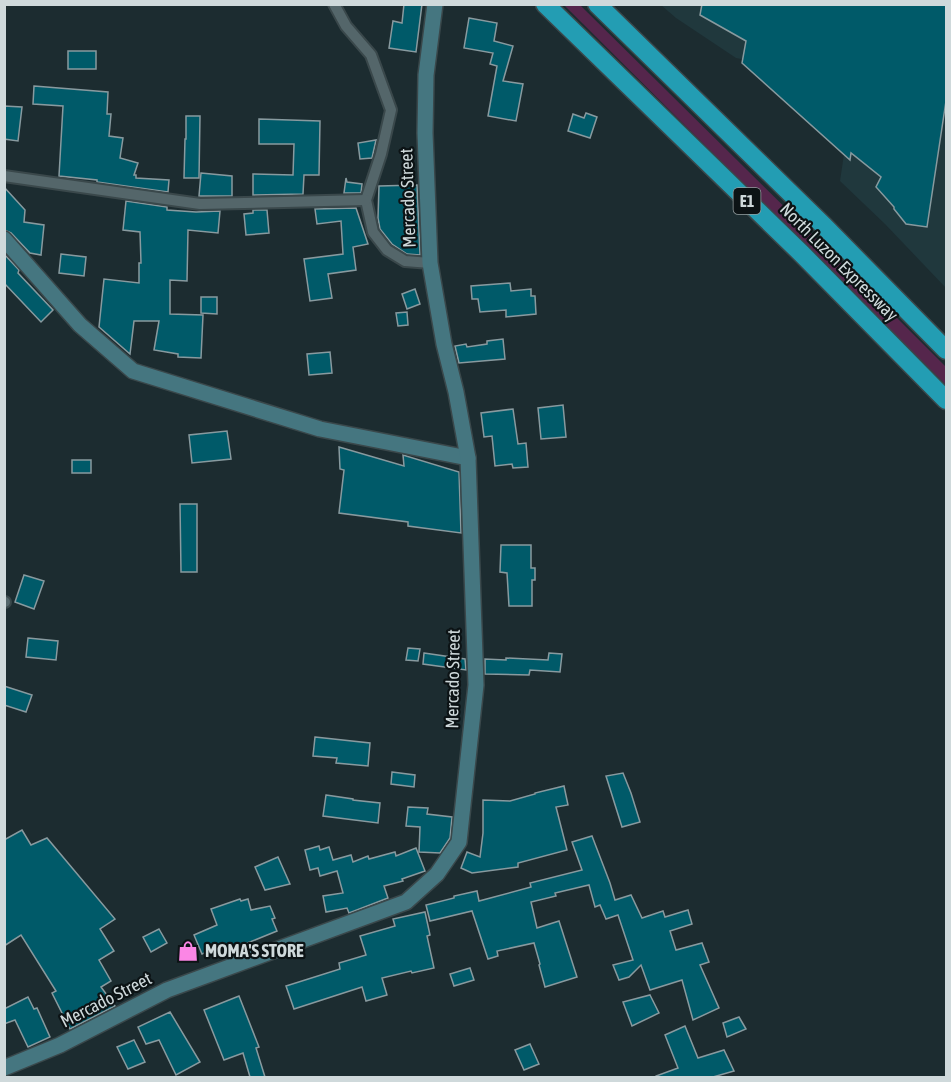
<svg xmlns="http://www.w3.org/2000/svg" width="951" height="1082" font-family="'Asap Condensed',sans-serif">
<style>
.built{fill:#20383d}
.green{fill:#55264c}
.building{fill:#005a69;stroke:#889a9f;stroke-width:1.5}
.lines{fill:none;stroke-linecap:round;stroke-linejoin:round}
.street-casing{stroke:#3a484b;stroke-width:14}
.secondary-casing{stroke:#3a484b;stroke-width:18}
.highway-casing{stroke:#3a484b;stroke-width:21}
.street{stroke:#54666a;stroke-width:10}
.secondary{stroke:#457680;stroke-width:15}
.highway{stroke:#239db3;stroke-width:18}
.labels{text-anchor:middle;stroke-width:4.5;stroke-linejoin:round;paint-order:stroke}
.shield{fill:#0c1315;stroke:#949ea0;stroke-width:1.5}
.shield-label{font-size:16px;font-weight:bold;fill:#cfd9db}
.street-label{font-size:18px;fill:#cfd9db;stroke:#0c1315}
.poi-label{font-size:18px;font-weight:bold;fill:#cfd9db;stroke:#0c1315;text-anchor:start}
</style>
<rect width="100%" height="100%" fill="#1c2c30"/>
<polygon class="built" points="661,5 946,5 946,288 885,224 840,181 855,80 736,58 676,18"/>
<polygon class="green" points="564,5 580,5 900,321 946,367 946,385"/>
<g class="building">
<polygon points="404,4 422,4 416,52 389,48 393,21 402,23"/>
<polygon points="702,4 946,4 946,101 927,227 906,224 894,209 894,207 876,187 881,177 851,153 850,160 742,63 746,41 700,15"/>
<polygon points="469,18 497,23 494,41 513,46 503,81 523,84 516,121 488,116 497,66 490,64 493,53 464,48"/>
<rect x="68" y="51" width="28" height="18"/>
<polygon points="34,86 108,92 107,114 111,114 109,136 123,138 120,158 138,163 134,175 136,175 136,178 169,180 168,192 97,182 97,180 59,176 63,106 33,104"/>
<polygon points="4,106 22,107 18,141 4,139"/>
<polygon points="586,113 597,117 590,138 568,131 573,114 584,118"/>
<polygon points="186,116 200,116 199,178 184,178 185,139 186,139"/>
<polygon points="259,119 320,121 319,175 304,175 303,194 253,195 253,174 293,175 294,144 259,144"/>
<polygon points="376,140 372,158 360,159 358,143"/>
<polygon points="201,173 232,176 232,196 199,196"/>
<polygon points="346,178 347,182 362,184 361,193 344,193"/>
<polygon points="417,185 420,255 407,254 392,244 380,229 378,218 379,186"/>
<polygon points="4,187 25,210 24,222 44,225 41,255 30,253 11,233 4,230"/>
<polygon points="126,201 167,207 167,210 196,212 220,211 218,233 188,230 187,281 170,280 170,314 203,315 201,358 178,357 178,354 154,350 159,321 134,321 130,354 99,327 104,279 139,283 139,263 141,263 140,232 123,230"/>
<polygon points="356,208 368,244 353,247 356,270 328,274 332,298 310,301 304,259 343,254 341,221 317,224 315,209"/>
<polygon points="253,210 267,210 269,233 246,235 244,214 253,213"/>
<polygon points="4,254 19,270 18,273 53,310 41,322 4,283"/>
<polygon points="61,254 86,257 84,276 59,273"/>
<polygon points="510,283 511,291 531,289 531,296 535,296 536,314 506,317 506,310 480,312 478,299 472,299 471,286"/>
<polygon points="415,289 420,304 407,309 402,294"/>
<polygon points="201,297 217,297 217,314 201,313"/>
<polygon points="407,312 408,325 398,326 396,313"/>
<polygon points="503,339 505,359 459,363 455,346 466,344 467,347 487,344 487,341"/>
<polygon points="330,352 332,373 309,375 307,354"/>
<polygon points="563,405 566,437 541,439 538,408"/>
<polygon points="513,409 518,444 526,443 528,467 513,468 512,464 495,466 492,436 484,437 481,413"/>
<polygon points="227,431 231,459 192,463 189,435"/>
<polygon points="339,447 404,466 403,455 459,472 461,533 408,526 408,522 339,513 344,470 340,469"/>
<rect x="72" y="460" width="19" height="13"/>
<polygon points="180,504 197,504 197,572 181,572"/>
<polygon points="501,545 531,545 531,568 535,568 535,580 532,580 532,606 509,606 507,573 500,572"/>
<polygon points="24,575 44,581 34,609 15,602"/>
<polygon points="28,638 58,641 56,660 26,657"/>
<polygon points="408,648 420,649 418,661 406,660"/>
<polygon points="424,653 465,659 466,670 423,664"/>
<polygon points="549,653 562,654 560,672 530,670 529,675 485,674 485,659 506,660 506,658 548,660"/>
<polygon points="4,686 32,695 26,712 4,705"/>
<polygon points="315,737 370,743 368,766 336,763 337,758 313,756"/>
<polygon points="392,772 415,775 414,787 391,784"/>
<polygon points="623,773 631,793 640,822 622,827 606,776"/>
<polygon points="564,786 568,805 556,807 567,850 518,863 518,867 472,873 461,868 467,852 480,857 483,833 483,800 510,801 535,794 535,793"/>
<polygon points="326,795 353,799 353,800 380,803 378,823 323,816"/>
<polygon points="408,807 428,808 427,814 452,817 450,838 440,853 419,852 420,827 406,826"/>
<polygon points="22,830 31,845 47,838 115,919 100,929 114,951 99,960 111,981 101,987 115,1006 70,1029 52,993 56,991 21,935 4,946 4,840"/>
<polygon points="592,836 610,883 615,900 631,895 642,918 663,911 665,917 688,910 692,924 670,931 676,950 702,943 709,962 700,965 719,1008 693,1020 682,980 650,990 641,965 629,977 619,980 613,965 633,960 618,915 606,919 600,905 595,907 589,885 555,893 556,896 531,902 537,928 559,921 577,977 545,987 539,965 540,964 534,943 497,951 498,956 488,959 472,911 430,921 426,905 454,898 454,896 477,891 479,901 531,887 530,883 582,870 572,842"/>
<polygon points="319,846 320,850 329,847 333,860 351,855 353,862 368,856 369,859 395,852 396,856 416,848 425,871 402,879 403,881 384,886 388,898 349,913 347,908 326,912 323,896 343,893 337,871 320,876 318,868 310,870 305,850"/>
<polygon points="278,857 290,884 265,890 255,867"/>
<polygon points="240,899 241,901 248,899 251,910 270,906 275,918 272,919 277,931 240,946 240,944 217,951 216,948 202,954 194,935 217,925 211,909"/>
<polygon points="425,912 430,935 427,936 434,968 412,973 411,971 382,978 387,995 366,1001 362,987 294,1009 286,986 340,969 339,963 366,955 360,936 395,926 393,919"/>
<polygon points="159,929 167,943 151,952 143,937"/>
<polygon points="470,968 474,980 454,986 450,974"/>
<polygon points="650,995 659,1013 632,1026 623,1002"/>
<polygon points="239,996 259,1047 256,1048 265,1077 250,1077 243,1053 224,1060 204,1010"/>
<polygon points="28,997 34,1009 37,1008 50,1037 28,1047 15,1020 4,1024 4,1009"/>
<polygon points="170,1012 200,1062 176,1075 159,1040 146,1044 138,1027"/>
<polygon points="739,1017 746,1029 727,1037 723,1023"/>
<polygon points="685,1026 698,1058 724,1050 734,1071 713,1077 656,1077 656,1076 678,1068 665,1035"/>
<polygon points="134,1040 145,1062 128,1069 117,1047"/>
<polygon points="530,1044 539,1064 524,1070 515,1050"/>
</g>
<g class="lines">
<g class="street-casing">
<g id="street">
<polyline points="334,4 346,26 371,55 391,110 381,154 366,200 373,232 387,250 405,261 430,263"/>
<polyline points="4,176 200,204 366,200"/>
<polyline points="4,602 5,602"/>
</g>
</g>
<g class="secondary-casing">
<g id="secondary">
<polyline points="4,239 80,325 133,371 320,429 468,458"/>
<polyline points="4,1068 60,1045 167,990 406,902 437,874 459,842 476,685 468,458 456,392 444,344 430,263 425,133 426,75 435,4"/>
</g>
</g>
<g class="highway-casing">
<g id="highway">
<polyline points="545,4 802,254 946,400"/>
<polyline points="597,4 824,226 946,350"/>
</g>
</g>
<use href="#street" class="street"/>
<use href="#secondary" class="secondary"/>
<use href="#highway" class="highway"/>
</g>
<defs>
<g id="shop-bare" transform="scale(1.62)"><path d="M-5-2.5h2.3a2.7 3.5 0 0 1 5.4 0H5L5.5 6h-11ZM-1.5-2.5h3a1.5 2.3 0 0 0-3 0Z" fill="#fb86e5" stroke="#0c1315" stroke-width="2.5" paint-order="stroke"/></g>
</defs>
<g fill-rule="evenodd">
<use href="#shop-bare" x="188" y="951"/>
</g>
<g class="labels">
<rect class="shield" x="733.5" y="188" width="27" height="26" rx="4.5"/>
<g class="shield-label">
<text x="747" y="207">E1</text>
</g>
<g class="street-label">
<text transform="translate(408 198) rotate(-92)" y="6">Mercado Street</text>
<text transform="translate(839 262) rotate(45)" y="6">North Luzon Expressway</text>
<text transform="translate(453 679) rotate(-89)" y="6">Mercado Street</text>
<text transform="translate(106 1000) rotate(-27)" y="6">Mercado Street</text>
</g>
<g class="poi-label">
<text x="205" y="957">MOMA'S STORE</text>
</g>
</g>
<rect width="951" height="1082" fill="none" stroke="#cfd9db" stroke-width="12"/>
</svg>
